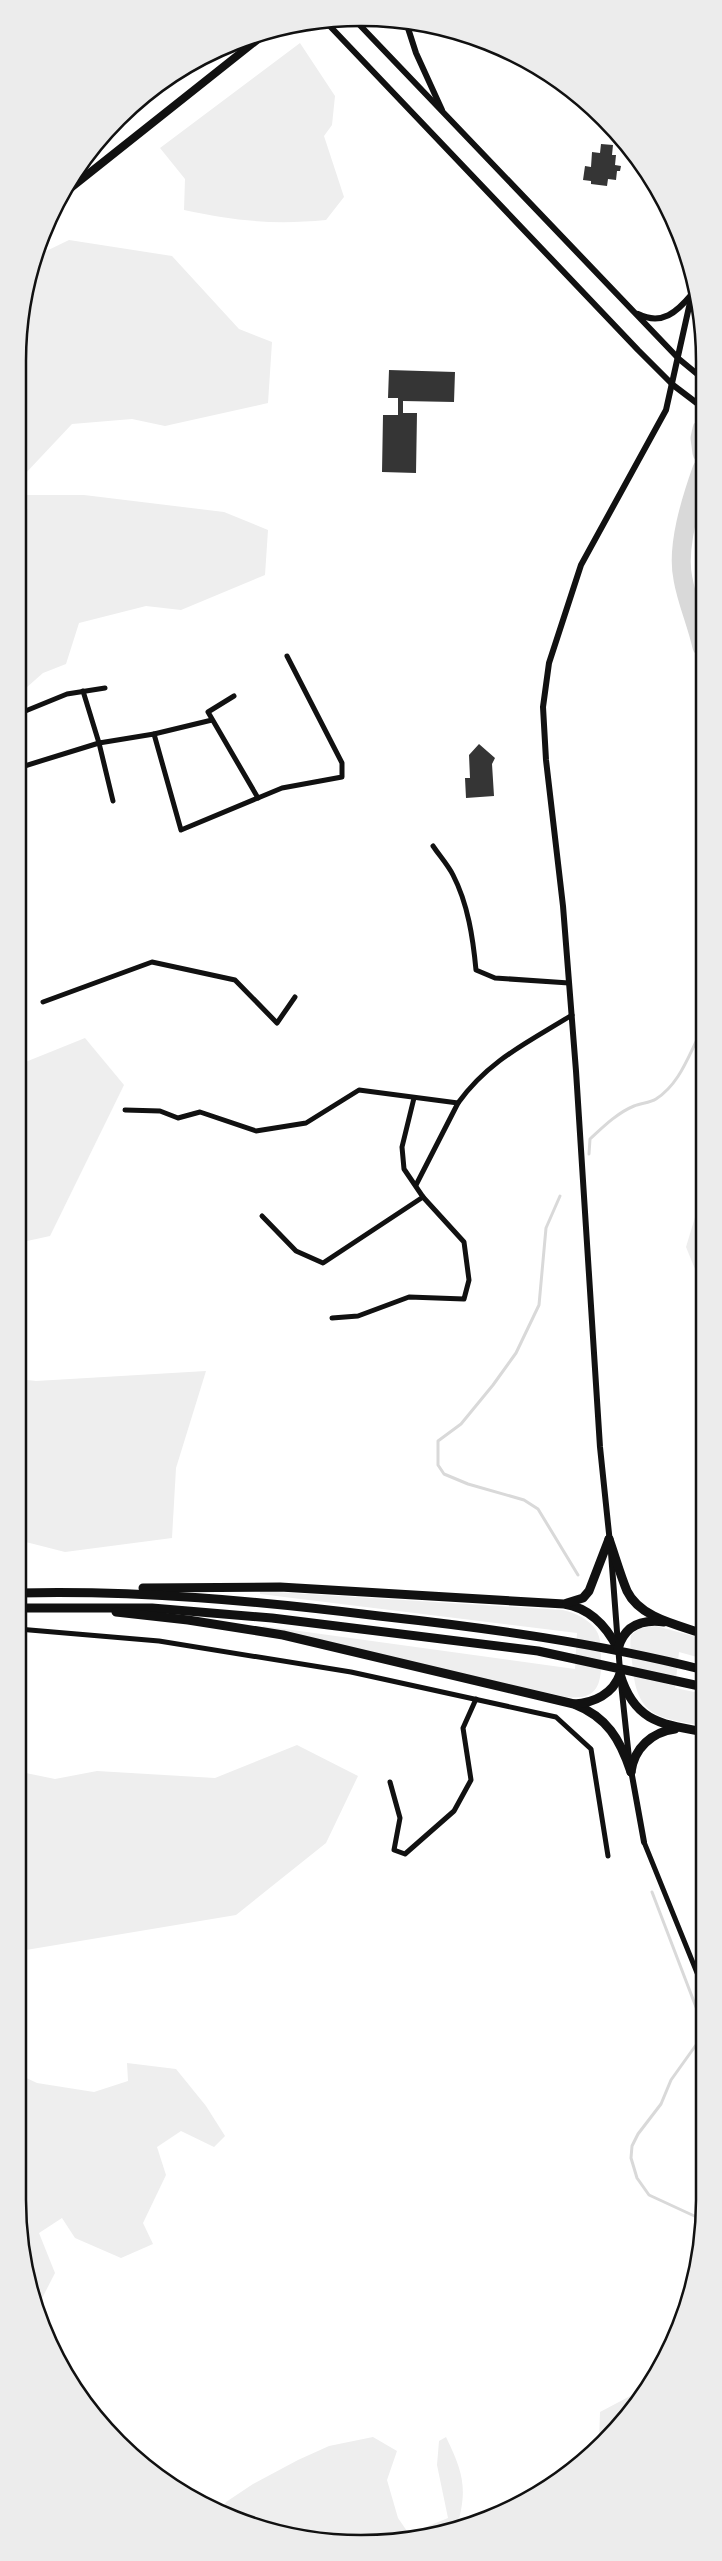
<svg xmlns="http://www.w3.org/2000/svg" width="722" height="2561" font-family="'Times New Roman',serif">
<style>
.green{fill:#eee}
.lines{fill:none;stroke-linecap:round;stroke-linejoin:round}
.stream{stroke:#d9d9d9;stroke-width:3}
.river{stroke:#d9d9d9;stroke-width:19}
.building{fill:#353535}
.minor{stroke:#111;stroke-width:5}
.tertiary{stroke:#111;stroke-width:6}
.secondary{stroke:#111;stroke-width:8}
.trunk{stroke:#111;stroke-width:9}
.rim{fill:none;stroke:#111;stroke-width:2.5}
</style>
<rect width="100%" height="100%" fill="#fff"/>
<g class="green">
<path d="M 300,43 L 335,96 L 332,125 L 324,136 L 344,197 L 326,220 C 274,225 235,221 184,210 L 185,179 L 160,148 Z"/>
<polygon points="173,74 151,99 100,141 118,118"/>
<polygon points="69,240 172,256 239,329 272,342 268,403 165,426 132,419 72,424 24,475 18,478 18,361 24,294 36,256"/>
<polygon points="20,495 84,495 224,512 268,530 265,575 181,610 146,606 79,623 66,664 43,673 18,695 18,500"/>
<polygon points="85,1038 124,1085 50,1236 18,1243 18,1065"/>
<polygon points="703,1191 703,1280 699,1279 686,1247"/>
<polygon points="206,1371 176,1468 172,1538 65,1552 18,1540 18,1379 36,1381"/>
<path d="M 260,1591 L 563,1610 C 575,1613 589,1619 596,1630 C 601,1638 601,1648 601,1656 C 602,1684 598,1701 566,1697 L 262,1629 L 263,1626 L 575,1669 L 577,1633 L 260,1594 Z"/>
<path d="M 656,1626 L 704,1639 L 704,1659 L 679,1652 L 675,1688 L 704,1694 L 704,1726 C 662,1718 638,1719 633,1670 C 632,1659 629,1646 631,1635 L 640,1628 Z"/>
<polygon points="297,1745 358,1776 326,1843 236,1915 20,1951 18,1958 18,1774 21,1772 55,1779 97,1771 215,1778"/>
<polygon points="127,2063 176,2069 206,2106 225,2136 214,2147 181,2131 157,2147 166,2175 143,2223 153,2244 121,2258 75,2238 62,2218 39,2233 55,2273 37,2308 24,2267 18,2200 18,2074 37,2083 94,2092 128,2081"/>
<polygon points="651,2369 655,2375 647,2391 599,2441 600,2412 634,2394"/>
<path d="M 373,2437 L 397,2451 L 387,2480 L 398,2518 L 409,2534 L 448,2518 L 437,2465 L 439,2441 L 446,2437 C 464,2474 468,2490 456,2530 L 338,2543 L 272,2532 L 221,2512 L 226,2502 L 253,2484 L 298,2460 L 329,2446 Z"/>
</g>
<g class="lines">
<g class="stream">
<path d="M 589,1154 L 590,1139 C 603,1127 617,1113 634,1106 C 641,1103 650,1103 656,1099 C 681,1083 689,1053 703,1028"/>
<polyline points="560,1196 546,1228 539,1305 516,1353 493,1385 461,1424 438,1441 438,1465 444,1474 468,1484 524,1500 538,1509 578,1575"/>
<polyline points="652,1892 704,2028 701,2038 671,2080 661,2104 638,2134 632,2146 631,2158 637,2178 649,2195 703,2220"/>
</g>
<g class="river">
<polyline points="702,429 700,438 702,453"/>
<path d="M 702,469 C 691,500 676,547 683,579 C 687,602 697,624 702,647"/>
</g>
</g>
<g class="building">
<polygon points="601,144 613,145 612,155 616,155 615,165 621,166 620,171 617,171 616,180 608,179 607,186 591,184 591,181 583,180 585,166 591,167 592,152 600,153"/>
<polygon points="389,370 455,372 454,402 403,401 403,413 417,413 416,473 382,472 383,415 398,415 398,398 388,398"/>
<polygon points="479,744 495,758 492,764 494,796 466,798 465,778 470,778 469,755"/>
</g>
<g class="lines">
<g class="minor">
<polyline points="83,691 99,743 113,801"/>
<polyline points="234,696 208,712 258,798"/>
<polyline points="18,714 67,694 105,688"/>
<polyline points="154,734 212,720"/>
<polyline points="18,768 99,743 154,734 181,830 282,788 342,777 342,763 287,656"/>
<path d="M 433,846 C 439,855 448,865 453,875 C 468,904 473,938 476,970 L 495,978 L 569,983"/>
<polyline points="43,1002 152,962 235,980 277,1023 295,997"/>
<path d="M 125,1110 L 160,1111 L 178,1118 L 200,1112 L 256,1131 L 306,1123 L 359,1090 L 458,1103 C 489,1060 527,1043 572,1015"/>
<polyline points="416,1185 458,1103"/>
<polyline points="262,1216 296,1251 323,1263 423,1197"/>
<polyline points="332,1318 358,1316 409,1297 464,1299 469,1280 464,1242 423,1197 404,1169 402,1147 414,1098"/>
<polyline points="18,1629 159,1641 351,1672 556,1717 591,1749 608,1856"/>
<polyline points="390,1782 400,1818 394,1850 405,1854 454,1811 471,1780 463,1728 476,1699"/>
<polyline points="644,1842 704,1990"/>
</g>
<g class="tertiary">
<polyline points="353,18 679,359 702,378"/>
<polyline points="325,21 638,350 673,385 702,407"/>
<polyline points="406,22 416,53 442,110"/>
<path d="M 638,314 C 662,326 677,312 692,294"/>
<polyline points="610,1543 600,1447 576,1071 563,906 546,760 543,707 549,663 581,565 666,410 693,289"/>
<polyline points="611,1553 620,1671"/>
<polyline points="621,1683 629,1758"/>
<polyline points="631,1770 644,1842"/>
</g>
<polyline class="secondary" points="63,194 267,32"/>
<g class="trunk">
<path d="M 609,1539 C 615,1556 620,1574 627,1591 C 640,1618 678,1625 704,1634"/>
<path d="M 143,1588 L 280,1587 L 564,1604 C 590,1608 607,1627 618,1649"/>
<path d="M 18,1593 C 139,1590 259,1601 379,1616 C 488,1628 597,1643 704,1670"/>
<polyline points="567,1603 583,1598 589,1591 609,1539"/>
<polyline points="18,1608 152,1608 272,1618 538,1651 704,1687"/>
<path d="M 116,1612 L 188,1620 L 283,1635 L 574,1704 C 607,1717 620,1739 631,1772"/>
<path d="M 618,1649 C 624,1626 641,1619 664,1622"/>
<path d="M 620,1674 C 634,1721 660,1724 704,1732"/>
<path d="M 574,1704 C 594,1703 613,1694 620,1674"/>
<path d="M 631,1772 C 634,1748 652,1732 675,1729"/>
</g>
</g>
<path d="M0 0H722V2561H0ZM361 26H361A335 335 0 0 1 696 361V2200A335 335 0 0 1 361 2535H361A335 335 0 0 1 26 2200V361A335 335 0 0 1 361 26Z" fill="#ececec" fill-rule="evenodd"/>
<path class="rim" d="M361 26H361A335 335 0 0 1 696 361V2200A335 335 0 0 1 361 2535H361A335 335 0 0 1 26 2200V361A335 335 0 0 1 361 26Z"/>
</svg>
